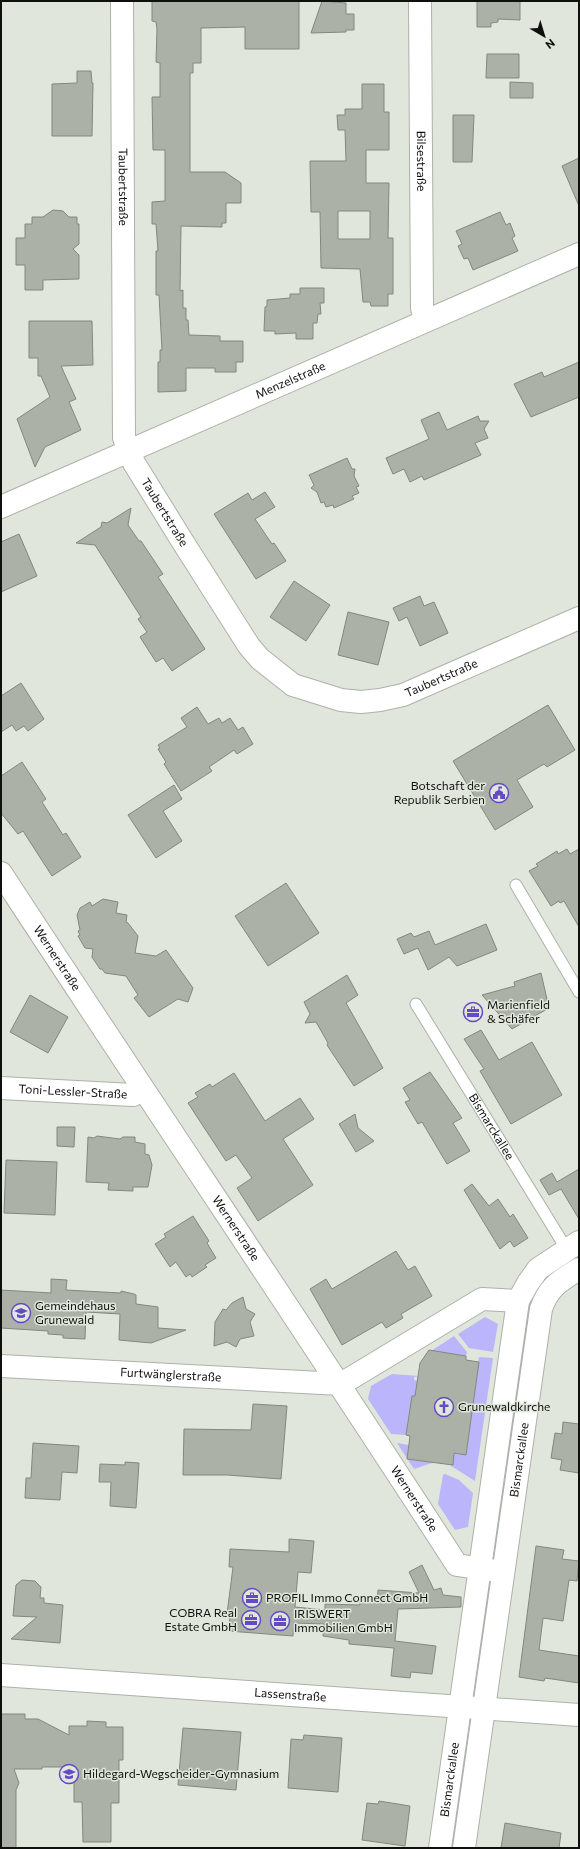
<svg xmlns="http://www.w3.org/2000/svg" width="580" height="1849" font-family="Commissioner,sans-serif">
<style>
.green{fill:#bbb5fb}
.building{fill:#abb1a7;stroke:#83887f;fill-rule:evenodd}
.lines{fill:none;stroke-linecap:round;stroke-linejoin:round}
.service-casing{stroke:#acb2a8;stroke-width:13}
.minor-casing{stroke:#acb2a8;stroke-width:24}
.service{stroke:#fff;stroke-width:11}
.minor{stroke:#fff;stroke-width:22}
.labels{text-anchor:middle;stroke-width:3;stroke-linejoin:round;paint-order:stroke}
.street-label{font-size:12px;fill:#0e100d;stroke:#e0e6dc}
.poi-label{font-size:12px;fill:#0e100d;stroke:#e0e6dc;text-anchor:start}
</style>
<rect width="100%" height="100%" fill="#e0e6dc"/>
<g class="green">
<path d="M 563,1261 L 566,1266 L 551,1278 L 509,1473 L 500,1472 L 525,1313 C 534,1292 546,1277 563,1261 Z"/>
<polygon points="485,1317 498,1324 493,1352 469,1348 458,1334"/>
<polygon points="454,1336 467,1352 466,1356 431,1351"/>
<polygon points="479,1357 493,1358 475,1481 448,1464 453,1465 454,1453 466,1454"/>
<polygon points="392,1374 419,1376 414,1377 414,1380 418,1381 416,1396 412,1396 411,1399 415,1399 409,1414 406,1435 391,1434 368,1399 371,1386"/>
<polygon points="397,1443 409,1445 435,1462 414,1469"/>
<polygon points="445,1474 459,1480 473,1493 468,1527 455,1530 438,1504 443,1475"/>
<polygon points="499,1483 508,1484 497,1545 493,1551"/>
<polygon points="488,1587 490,1593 481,1667 473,1665"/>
<polygon points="461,1751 470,1752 456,1848 446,1848"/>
</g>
<g class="building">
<polygon points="152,1 299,1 299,49 245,49 245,27 201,28 201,63 193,63 193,73 190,73 190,172 225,172 241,183 241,203 226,203 226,223 222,223 222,227 181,226 180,291 183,290 183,308 186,308 186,320 188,320 189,335 220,336 220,341 243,341 243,362 236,362 236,372 215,372 215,368 186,368 186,391 158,392 158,362 160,362 160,350 162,350 159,295 156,295 156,251 158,251 156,224 152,224 152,202 165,201 165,150 153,150 152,97 160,97 160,63 156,62 157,29 156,22 152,21"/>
<polygon points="322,1 346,3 346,14 354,14 354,30 346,30 346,32 311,33"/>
<polygon points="477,1 520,1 520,20 498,19 498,22 491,23 491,27 477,27"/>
<polygon points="487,54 519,54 519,78 486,78"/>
<polygon points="77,71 91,71 92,83 93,83 92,136 52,136 52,84 77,83"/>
<polygon points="510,82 533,83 533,98 510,98"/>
<path d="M 362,84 L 384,84 L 384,112 L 389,112 L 389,150 L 366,150 L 366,183 L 389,183 L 388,238 L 393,238 L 393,294 L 388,294 L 388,306 L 371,306 L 370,302 L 363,302 L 360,269 L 321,268 L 320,212 L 311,212 L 310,161 L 346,161 L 345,130 L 338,130 L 337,115 L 345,115 L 345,109 L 362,109 ZM 338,211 L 370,211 L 370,239 L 338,239 Z"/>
<polygon points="453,115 474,115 472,162 453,162"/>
<polygon points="579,158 579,206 562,166"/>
<polygon points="53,210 63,211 69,217 77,217 77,224 79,224 79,244 73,249 79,255 79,279 43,280 43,290 25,290 25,265 16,265 16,238 25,238 25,224 32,224 32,217 43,217"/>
<polygon points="500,212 506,225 510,223 515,236 512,238 518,251 473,270 468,258 464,259 458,246 462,244 456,231"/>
<polygon points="300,288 324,288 324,303 320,303 321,314 318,314 317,323 313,323 313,339 296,339 296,333 275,334 275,331 264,331 265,307 267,306 267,300 290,298 290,294 300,294"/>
<polygon points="29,321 92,321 93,365 61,366 76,399 69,402 81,430 45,447 35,467 17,419 50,397 41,376 38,376 38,358 29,358"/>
<polygon points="579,362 579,397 531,417 514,384 542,372 544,377"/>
<polygon points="439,412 447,430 478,416 480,421 489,421 484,429 488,438 475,443 481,455 424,480 422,476 410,482 404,469 393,474 386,458 429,439 421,420"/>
<polygon points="347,458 352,469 355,469 354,476 359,486 356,487 359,493 352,496 354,499 334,508 333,505 326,507 324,502 321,503 317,492 311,488 314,485 309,475"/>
<polygon points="265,492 275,507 255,519 272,544 274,543 286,561 256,579 214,514 248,493 252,500"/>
<polygon points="131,508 128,525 139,541 141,541 163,574 158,577 205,649 172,671 163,658 156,662 140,637 147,632 138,619 141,617 95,545 76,543 101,527 102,522 107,523"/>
<polygon points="19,534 37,576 1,592 1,542"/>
<polygon points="294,581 330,605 306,641 270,617"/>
<polygon points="420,596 424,606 434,602 448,633 420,646 407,617 399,621 393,608"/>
<polygon points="348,612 389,622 378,665 338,655"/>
<polygon points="21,683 44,719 28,731 24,726 16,731 12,725 1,732 1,696"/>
<polygon points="548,705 575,750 547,767 544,764 517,780 533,807 495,830 453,761"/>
<polygon points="197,707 208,724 219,718 222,723 230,718 238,730 243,727 253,744 237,754 234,750 209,767 212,771 181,791 164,764 166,762 158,749 160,748 158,745 187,727 181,718"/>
<polygon points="22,762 46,799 42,802 63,835 66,833 81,857 52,876 23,831 18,834 1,813 1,776"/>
<polygon points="174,785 182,799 163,811 182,841 156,858 128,815"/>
<polygon points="567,849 570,854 579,849 579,927 564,901 560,903 559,901 551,906 529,871 538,866 536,864 557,851 558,854"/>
<polygon points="286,883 319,933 268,966 235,916"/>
<polygon points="103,899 118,902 116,913 127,915 126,922 128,923 138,936 135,953 156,956 166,950 193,988 188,1002 178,999 149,1017 134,998 138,995 126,976 105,973 102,969 100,969 92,957 93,949 85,948 78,936 80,935 78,931 80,930 77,915 80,908 90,902 92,906"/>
<polygon points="486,924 497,950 457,966 449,957 428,970 418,948 404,954 397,939 411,933 414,937 429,931 435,945"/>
<polygon points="541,973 549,1008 512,1029 482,995 515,986 514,982"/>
<polygon points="347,975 358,995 346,1003 383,1068 354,1086 327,1045 328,1043 316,1022 305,1023 310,1014 304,1002"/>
<polygon points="30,995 68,1017 48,1053 10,1032"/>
<polygon points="481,1030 499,1060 532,1042 562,1095 511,1124 480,1071 484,1069 464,1039"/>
<polygon points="430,1072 462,1118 453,1123 470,1151 447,1164 422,1122 418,1124 405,1102 410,1100 403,1088"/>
<polygon points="234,1073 265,1121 300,1098 314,1119 283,1139 313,1185 258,1221 237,1188 252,1178 236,1155 226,1161 188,1103 198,1097 195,1093 210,1084 212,1087"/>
<polygon points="355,1114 358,1128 374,1141 356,1152 339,1124"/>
<polygon points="57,1127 75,1127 74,1147 57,1146"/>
<polygon points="97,1136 120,1139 123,1137 135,1137 135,1142 145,1144 145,1154 149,1155 152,1165 148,1187 133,1187 133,1191 108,1190 109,1183 86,1182 88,1137 94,1138"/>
<polygon points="6,1160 57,1162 55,1215 4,1213"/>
<polygon points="579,1169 579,1219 561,1189 549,1195 540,1180 552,1173 557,1182"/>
<polygon points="472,1184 489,1206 498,1199 510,1217 513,1214 528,1238 514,1247 510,1241 500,1249 464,1190"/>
<polygon points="193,1216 209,1241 207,1243 216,1258 205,1265 207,1267 192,1277 190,1274 186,1277 176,1262 170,1267 155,1244 166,1237 164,1234"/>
<polygon points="396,1251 408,1270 415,1266 432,1296 401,1314 403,1318 386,1328 382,1322 342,1345 310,1289 326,1279 332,1289"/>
<polygon points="51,1279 67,1280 66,1290 121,1293 121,1291 134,1294 136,1295 136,1304 158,1307 158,1328 186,1330 151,1343 119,1340 120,1314 86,1312 85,1339 63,1338 63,1335 48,1334 48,1331 1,1328 1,1290 51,1293"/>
<polygon points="243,1297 246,1309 255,1314 250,1322 254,1336 240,1339 236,1347 227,1342 214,1346 215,1322 223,1309 226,1310 232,1303"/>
<polygon points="429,1350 466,1356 466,1360 479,1362 466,1455 454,1453 453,1465 407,1459 410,1436 406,1435 412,1396 415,1396 420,1363"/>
<polygon points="253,1404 287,1406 281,1479 227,1475 183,1475 184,1429 251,1430"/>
<polygon points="563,1422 579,1424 579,1473 560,1470 562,1460 551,1458 555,1433 562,1434"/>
<polygon points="33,1443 79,1446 77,1473 62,1472 60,1500 25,1498 26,1478 31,1478"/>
<polygon points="125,1462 139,1463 136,1508 110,1506 111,1482 99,1482 100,1464 125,1465"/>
<polygon points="289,1539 314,1541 311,1573 298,1572 295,1607 325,1610 325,1604 360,1605 360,1600 377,1601 378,1590 419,1593 409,1572 422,1565 434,1590 441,1588 443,1595 461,1597 461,1607 398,1609 395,1641 436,1646 432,1674 411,1672 410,1678 391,1676 394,1648 349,1644 349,1640 323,1636 324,1624 294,1623 293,1636 228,1631 230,1617 227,1614 233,1567 229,1567 230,1549 289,1552"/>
<polygon points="536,1546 564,1550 562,1559 579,1561 577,1581 569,1580 563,1621 543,1618 539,1650 579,1656 579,1683 545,1678 544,1681 519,1677"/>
<polygon points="22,1580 35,1581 41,1587 40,1598 44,1598 44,1603 63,1605 60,1643 11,1639 37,1617 13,1616 16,1585"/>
<polygon points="1,1714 25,1714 25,1719 38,1719 69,1735 69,1726 87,1726 87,1721 106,1722 106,1727 123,1727 123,1760 119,1760 119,1803 111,1803 111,1842 83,1842 82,1802 74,1802 74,1767 42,1767 42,1769 14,1769 19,1783 16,1790 16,1848 1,1848"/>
<polygon points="183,1728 241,1732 236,1790 178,1785"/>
<polygon points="304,1735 342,1738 338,1792 288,1788 291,1739 303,1740"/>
<polygon points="379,1801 410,1806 405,1846 362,1840 367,1803 378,1804"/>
<polygon points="505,1823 561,1833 559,1848 501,1848"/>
</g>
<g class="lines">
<g class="service-casing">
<g id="service">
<polyline points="516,885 579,992"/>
<path id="s1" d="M 416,1004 L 569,1253"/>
</g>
</g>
<g class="minor-casing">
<g id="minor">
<path id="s2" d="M 122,1 L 124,438 L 134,463 L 181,539 L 249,646 L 260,659 L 293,685 L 341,700 L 361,702 L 380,700 L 403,695 L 579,618"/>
<path id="s3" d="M 420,1 L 422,308 L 425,321"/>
<path id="s4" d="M 1,507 L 579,254"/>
<path id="s5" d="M 1,873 C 152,1104 307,1333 457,1565 L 503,1572"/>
<path id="s6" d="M 1,1088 L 133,1095 L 142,1089"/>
<path id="s7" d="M 1,1366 L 341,1384"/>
<polyline points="341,1384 482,1299 518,1301"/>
<path id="s8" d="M 1,1675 L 579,1715"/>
<path id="s9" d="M 440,1848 L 518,1301 L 528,1283 L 538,1269 L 579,1242"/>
<path id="s10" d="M 464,1848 L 541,1309 C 549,1286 560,1281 579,1269"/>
</g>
</g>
<use href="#service" class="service"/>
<use href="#minor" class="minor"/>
</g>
<defs>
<g id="civic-ring" transform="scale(1)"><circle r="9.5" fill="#e0e6dc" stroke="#644bc4" stroke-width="1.5"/><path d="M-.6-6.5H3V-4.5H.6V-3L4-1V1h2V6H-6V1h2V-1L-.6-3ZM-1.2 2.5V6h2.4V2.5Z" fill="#644bc4"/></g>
<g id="office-ring" transform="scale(1)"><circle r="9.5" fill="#e0e6dc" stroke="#644bc4" stroke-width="1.5"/><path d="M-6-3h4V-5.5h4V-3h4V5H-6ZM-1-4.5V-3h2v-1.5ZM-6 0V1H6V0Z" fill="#644bc4"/></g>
<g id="school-ring" transform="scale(1)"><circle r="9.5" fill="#e0e6dc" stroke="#644bc4" stroke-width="1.5"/><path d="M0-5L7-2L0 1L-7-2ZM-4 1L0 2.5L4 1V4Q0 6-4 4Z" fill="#644bc4"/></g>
<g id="church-ring" transform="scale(1)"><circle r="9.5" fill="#e0e6dc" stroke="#644bc4" stroke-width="1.5"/><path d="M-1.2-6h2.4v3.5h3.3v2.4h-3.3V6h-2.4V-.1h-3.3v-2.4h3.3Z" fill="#644bc4"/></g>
</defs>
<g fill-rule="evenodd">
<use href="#civic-ring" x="499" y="793"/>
<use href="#office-ring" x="473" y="1012"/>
<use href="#school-ring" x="21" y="1313"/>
<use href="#church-ring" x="444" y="1407"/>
<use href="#office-ring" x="252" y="1598"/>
<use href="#office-ring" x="251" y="1620"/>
<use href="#office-ring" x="280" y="1621"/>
<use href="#school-ring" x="69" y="1774"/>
</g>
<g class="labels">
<g class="street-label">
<text dy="4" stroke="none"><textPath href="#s3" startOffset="160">Bilsestraße</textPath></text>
<text dy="4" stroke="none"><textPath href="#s2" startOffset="186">Taubertstraße</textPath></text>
<text dy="4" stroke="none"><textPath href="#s4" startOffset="316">Menzelstraße</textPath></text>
<text dy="4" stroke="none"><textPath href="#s2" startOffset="522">Taubertstraße</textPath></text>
<text dy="4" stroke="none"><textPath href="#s2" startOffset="894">Taubertstraße</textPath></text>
<text dy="4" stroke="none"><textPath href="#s5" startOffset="102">Wernerstraße</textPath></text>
<text dy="4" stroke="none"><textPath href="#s6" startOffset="72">Toni-Lessler-Straße</textPath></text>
<text dy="4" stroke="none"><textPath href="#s1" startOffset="144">Bismarckallee</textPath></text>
<text dy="4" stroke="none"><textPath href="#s5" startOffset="426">Wernerstraße</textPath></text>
<text dy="4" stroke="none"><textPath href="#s7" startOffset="170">Furtwänglerstraße</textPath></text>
<text dy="4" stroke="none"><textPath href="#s10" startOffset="392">Bismarckallee</textPath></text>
<text dy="4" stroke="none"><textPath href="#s5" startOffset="750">Wernerstraße</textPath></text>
<text dy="4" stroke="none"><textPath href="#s8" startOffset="290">Lassenstraße</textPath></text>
<text dy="4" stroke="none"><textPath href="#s9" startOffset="69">Bismarckallee</textPath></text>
</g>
<g class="poi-label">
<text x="485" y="790" text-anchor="end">Botschaft der<tspan x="485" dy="14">Republik Serbien</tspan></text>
<text x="487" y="1009">Marienfield<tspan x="487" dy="14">&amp; Schäfer</tspan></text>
<text x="35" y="1310">Gemeindehaus<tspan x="35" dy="14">Grunewald</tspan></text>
<text x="458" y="1411">Grunewaldkirche</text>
<text x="266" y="1602">PROFIL Immo Connect GmbH</text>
<text x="237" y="1617" text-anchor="end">COBRA Real<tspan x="237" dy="14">Estate GmbH</tspan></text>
<text x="294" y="1618">IRISWERT<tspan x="294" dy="14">Immobilien GmbH</tspan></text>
<text x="83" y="1778">Hildegard-Wegscheider-Gymnasium</text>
</g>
</g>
<rect width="580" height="1849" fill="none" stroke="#0e100d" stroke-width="4"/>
<g transform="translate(544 36) rotate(142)" stroke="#e0e6dc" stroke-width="3" paint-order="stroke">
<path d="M0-3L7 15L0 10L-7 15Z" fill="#0e100d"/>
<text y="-6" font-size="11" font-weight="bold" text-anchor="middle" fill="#0e100d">N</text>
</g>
</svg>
